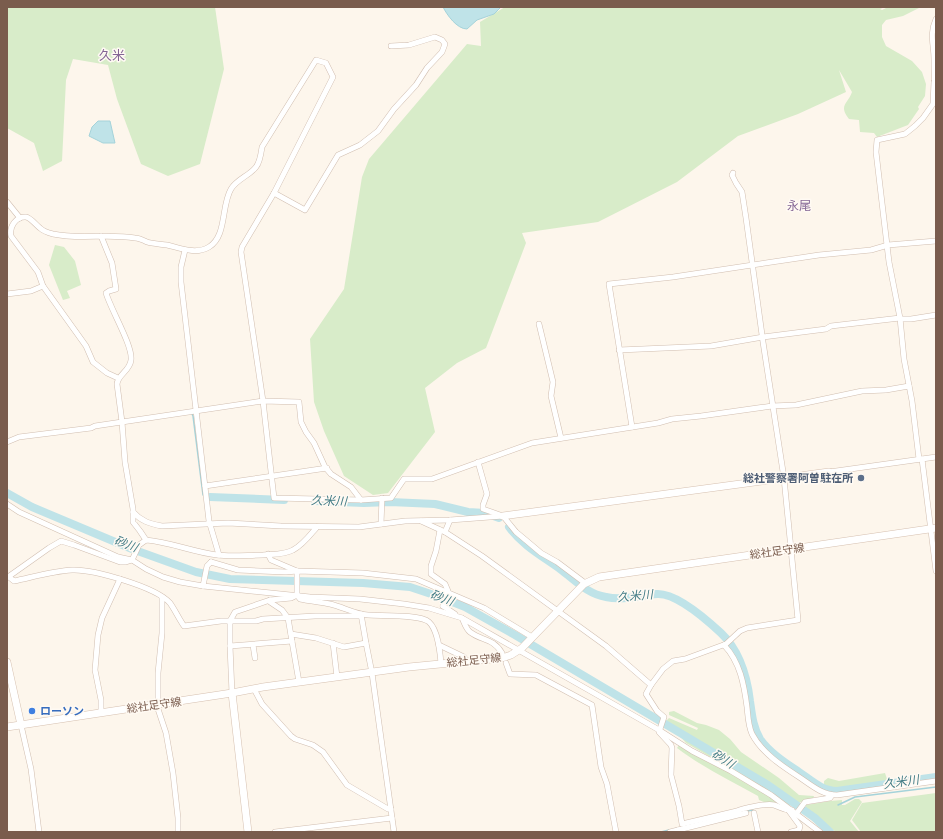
<svg xmlns="http://www.w3.org/2000/svg" width="943" height="839" font-family="Signika,'Noto Sans JP',sans-serif">
<style>
.green{fill:#d8ecc9}
.water{fill:#bfe3e8;stroke:#a5d3da}
.lines{fill:none;stroke-linecap:round;stroke-linejoin:round}
.stream{stroke:#a5d3da;stroke-width:1.5}
.river{stroke:#bfe3e8;stroke-width:8}
.street-casing{stroke:#d1beb0;stroke-width:6}
.secondary-casing{stroke:#d6c0b0;stroke-width:8}
.street{stroke:#fff;stroke-width:5}
.secondary{stroke:#fff;stroke-width:7}
.service-dot{fill:#5c6f8a;stroke:#fffaf3;stroke-width:1.5}
.shop-dot{fill:#3f7fe0;stroke:#fffaf3;stroke-width:1.5}
.labels{text-anchor:middle;stroke-width:3;stroke-linejoin:round;paint-order:stroke}
.service-label{font-size:11px;font-weight:bold;fill:#4e5e75;stroke:#fffaf3;text-anchor:end}
.street-label{font-size:11px;fill:#7a5c4d;stroke:#fffaf3}
.shop-label{font-size:11px;font-weight:bold;fill:#366cbe;stroke:#fffaf3;text-anchor:start}
.neighbourhood-label{font-size:12px;fill:#846695;stroke:#fffaf3}
.water-label{font-size:12px;font-style:italic;fill:#437c86;stroke:#fffaf3}
.quarter-label{font-size:13px;fill:#846695;stroke:#fffaf3}
</style>
<rect width="100%" height="100%" fill="#fdf6ec"/>
<g class="green">
<polygon points="7,7 215,7 224,69 200,164 168,176 141,164 117,99 108,65 73,59 66,80 62,161 43,171 34,143 7,128"/>
<path d="M 505,7 L 885,7 L 880,9 L 882,10 L 888,7 L 921,7 L 903,16 L 886,20 L 882,25 L 882,37 L 886,46 L 912,61 L 922,72 L 926,84 L 925,96 L 918,107 L 919,109 L 908,125 L 877,137 L 874,133 L 860,132 L 859,120 L 849,119 C 838,105 848,104 852,92 L 839,70 L 846,92 L 798,114 L 738,136 L 677,182 L 598,222 L 522,233 L 526,243 L 486,348 L 457,363 L 425,388 L 435,432 L 388,493 L 373,495 L 344,476 L 324,431 L 314,402 L 310,339 L 344,289 L 362,177 L 369,159 L 467,44 L 481,46 L 480,22 Z"/>
<polygon points="55,245 64,247 75,261 81,285 67,291 70,298 63,300 49,265"/>
<path d="M 674,711 L 697,723 L 706,725 L 719,730 L 730,739 L 741,752 L 779,778 L 799,795 L 814,796 L 813,799 C 804,800 798,804 789,805 L 731,769 L 686,743 L 666,721 L 669,718 L 697,730 L 698,728 L 669,715 L 669,712 Z"/>
<path d="M 679,745 C 714,764 751,782 783,806 L 764,802 L 759,800 L 758,796 C 731,781 702,767 677,748 Z"/>
<polygon points="885,773 888,782 836,790 828,788 824,785 824,781 828,778 839,781"/>
<polygon points="936,793 936,832 861,832 852,820 862,803"/>
<polygon points="855,799 859,799 862,802 850,821 859,832 836,832 806,809 806,805 830,801 842,800 842,805 845,805"/>
</g>
<g class="water">
<path d="M 443,7 L 501,7 L 494,14 L 477,20 L 467,29 C 457,29 447,15 443,7 Z"/>
<polygon points="98,121 110,121 115,143 103,143 89,136 92,127"/>
</g>
<g class="lines">
<g class="stream">
<polyline points="192,414 193,416 203,495"/>
<polyline points="838,805 855,797 936,787"/>
<polyline points="747,811 753,810"/>
<polyline points="661,832 669,830"/>
</g>
<g class="river">
<polyline points="7,493 32,507 132,549 196,572 230,579 363,583 410,587 437,596 465,607 515,635 768,785 815,818 830,832"/>
<polyline points="210,497 284,500"/>
<polyline points="315,501 364,503 390,502 435,504 468,512 485,513 499,518"/>
<path d="M 509,527 C 522,545 542,556 560,569 C 575,580 587,594 606,597 C 623,601 641,595 657,594 C 677,593 707,620 721,633 C 740,651 747,676 750,701 C 752,715 753,727 760,739 C 770,753 786,763 799,772 C 811,780 822,791 837,791 L 936,777"/>
</g>
<g class="street-casing">
<g id="street">
<path d="M 935,85 C 934,76 934,68 934,59 C 934,44 929,35 936,19"/>
<path d="M 733,173 L 732,175 L 736,183 L 742,192 L 746,218 L 763,342 L 784,478 L 798,620 L 747,628 L 740,631 L 726,644 L 685,659 L 673,661 L 663,669 L 651,685 L 646,694 L 657,711 L 664,717 L 659,732 L 671,745 L 672,748 L 671,775 L 679,806 L 682,824 L 737,811 C 743,808 767,803 774,805 C 781,807 784,811 792,810"/>
<polyline points="274,193 305,210 338,155 360,145 378,131 394,109 416,85 427,68 442,52 445,44 442,40 435,37 409,45 391,46"/>
<polyline points="7,202 20,218"/>
<path d="M 101,236 L 112,263 L 116,289 L 109,291 L 106,293 C 111,310 133,346 131,360 C 130,371 118,374 117,384 L 122,422 L 125,462 L 133,509 L 133,522 L 140,531 L 146,540"/>
<polyline points="185,250 181,267 181,282 209,521 219,555"/>
<polyline points="7,294 31,291 43,286"/>
<polyline points="900,319 911,319 936,315"/>
<polyline points="539,324 553,382 551,396 561,438"/>
<polyline points="619,350 711,346 763,337 826,329 831,326 900,318"/>
<path d="M 118,378 L 107,373 L 93,362 L 86,346 L 43,286 L 38,272 L 11,236 C 9,227 16,216 26,217 C 31,218 36,225 40,228 C 43,231 49,233 53,234 C 80,240 108,233 135,238 C 139,238 143,240 147,242 C 153,244 161,244 167,245 C 180,248 196,255 209,247 C 227,236 221,206 231,189 C 237,179 249,176 256,167 C 260,162 261,154 262,147 L 316,60 L 326,63 L 333,77 L 274,193 L 242,247 L 241,252 L 263,401 L 274,498 L 361,500 L 391,498 L 404,479 L 432,479 L 532,443 L 658,423 L 672,419 L 701,416 L 772,406 L 796,405 L 862,391 L 886,390 L 909,386"/>
<polyline points="632,427 609,284 673,277 819,255 871,250 888,245 936,241"/>
<polyline points="7,442 19,437 91,428 95,426 263,401 299,402 301,422 306,432 314,443 325,467 331,474 351,487 361,500"/>
<polyline points="919,459 912,401 904,359 900,318 889,262 876,152 877,140 905,134 915,126 923,118 933,104 934,82"/>
<polyline points="922,459 936,571"/>
<polyline points="478,462 487,494 483,505 483,509 503,516 516,532 528,542 541,553 557,562 585,583"/>
<polyline points="829,472 936,457"/>
<polyline points="205,486 327,468"/>
<path d="M 7,504 L 19,512 L 118,557 L 132,560 L 146,569 L 163,577 L 180,582 L 203,586 L 310,597 L 360,599 L 404,604 L 429,608 L 462,618 C 464,622 466,629 470,632 C 482,641 493,638 502,653"/>
<path d="M 133,512 C 141,521 150,524 162,526 L 228,523 L 281,526 L 359,527 L 405,521 L 450,520 L 503,516"/>
<polyline points="421,521 445,532 482,556 606,646 651,685"/>
<polyline points="381,524 382,498"/>
<polyline points="440,530 436,551 431,566 431,574 445,584 448,591 443,606"/>
<polyline points="445,532 450,520"/>
<polyline points="268,554 271,560 297,571"/>
<polyline points="211,562 238,570 286,572 297,571 363,573 416,579 484,608 532,637"/>
<path d="M 297,571 L 297,595 L 300,599 C 310,601 320,602 330,604 C 343,607 355,614 368,615 C 381,616 420,614 429,622 C 438,630 440,652 441,663"/>
<path d="M 8,577 L 49,548 L 61,541 L 74,545 L 120,562 L 126,562 L 132,560 L 139,545 L 146,540 C 170,542 193,552 217,555 C 232,557 248,555 263,555 C 273,554 284,555 293,550 C 303,545 310,535 317,527"/>
<path d="M 9,577 L 14,581 C 33,577 53,571 72,570 C 93,569 156,587 170,603 C 175,610 179,619 184,626 L 221,621 L 256,621 L 263,619 L 315,616 L 362,616"/>
<polyline points="203,586 207,566 211,562"/>
<polyline points="162,597 162,633 158,673 158,709 166,733 173,773 178,818 178,832"/>
<polyline points="270,600 270,602 282,610 288,618 299,682"/>
<polyline points="443,606 455,614"/>
<polyline points="361,614 366,643 372,673 394,832"/>
<polyline points="462,618 659,730 692,751 731,771 771,795 820,832"/>
<polyline points="291,634 316,638 344,647 366,643"/>
<polyline points="333,643 337,677"/>
<polyline points="253,645 255,658"/>
<polyline points="439,645 464,657 466,661"/>
<path d="M 724,645 C 740,662 744,684 747,707 C 748,716 748,725 752,734 C 762,753 782,766 799,777 C 811,785 822,795 837,795 L 936,781"/>
<polyline points="230,646 292,641"/>
<polyline points="506,663 510,674 536,675 592,705 601,767 607,784 616,832"/>
<polyline points="254,689 262,704 291,736 295,739 313,745 323,752 347,785 388,809 391,809"/>
<polyline points="232,693 230,646 230,621 235,612 270,600 291,598 297,595"/>
<polyline points="101,713 101,700 95,670 98,635 102,618 120,579"/>
<polyline points="21,725 31,769 39,832"/>
<polyline points="789,811 800,826 799,830 791,832"/>
<polyline points="754,813 758,832"/>
<polyline points="796,814 805,802 830,798 832,795"/>
<polyline points="678,830 746,813"/>
<polyline points="275,832 392,818"/>
<polyline points="670,832 678,830 679,832"/>
</g>
</g>
<g class="secondary-casing">
<g id="secondary">
<polyline points="503,516 829,472"/>
<polyline points="7,662 21,725"/>
<polyline points="232,693 248,832"/>
<polyline points="7,727 232,693 263,687 409,667 502,658 511,655 522,648 584,584 599,577 936,528"/>
</g>
</g>
<use href="#street" class="street"/>
<use href="#secondary" class="secondary"/>
</g>
<circle class="service-dot" cx="861" cy="478" r="4"/>
<circle class="shop-dot" cx="32" cy="711" r="4"/>
<g class="labels">
<g class="service-label">
<text x="853" y="482">総社警察署阿曽駐在所</text>
</g>
<g class="street-label">
<text transform="translate(777 551) rotate(-8)" y="4">総社足守線</text>
<text transform="translate(474 660) rotate(-6)" y="4">総社足守線</text>
<text transform="translate(154 705) rotate(-8)" y="4">総社足守線</text>
</g>
<g class="shop-label">
<text x="40" y="715">ローソン</text>
</g>
<g class="neighbourhood-label">
<text x="799" y="210">永尾</text>
</g>
<g class="water-label">
<text transform="translate(329 501) rotate(2)" y="4">久米川</text>
<text transform="translate(126 544) rotate(21)" y="4">砂川</text>
<text transform="translate(635 596) rotate(-5)" y="4">久米川</text>
<text transform="translate(442 598) rotate(21)" y="4">砂川</text>
<text transform="translate(723 759) rotate(31)" y="4">砂川</text>
<text transform="translate(901 782) rotate(-8)" y="4">久米川</text>
</g>
<g class="quarter-label">
<text x="112" y="60">久米</text>
</g>
</g>
<rect width="943" height="839" fill="none" stroke="#7a5c4d" stroke-width="16"/>
</svg>
